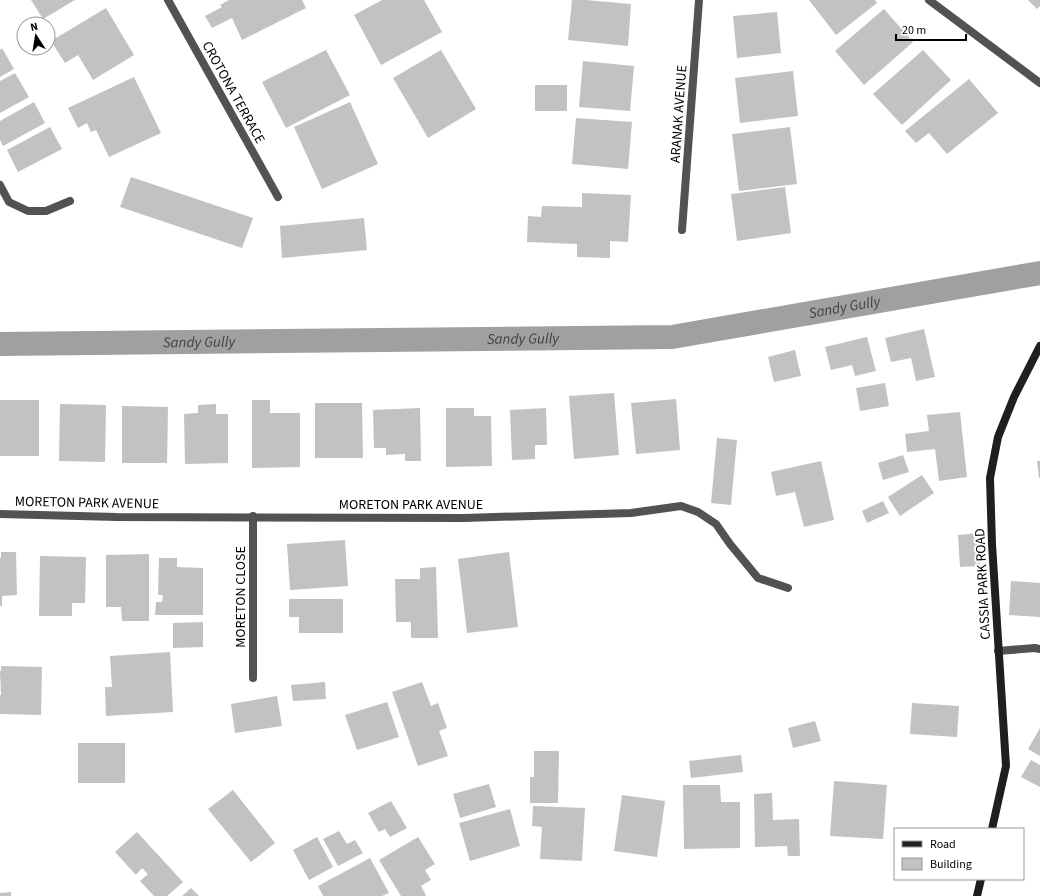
<svg xmlns="http://www.w3.org/2000/svg" width="1040" height="896" font-family="'Source Sans 3',sans-serif">
<style>
.lines{fill:none;stroke-linecap:round;stroke-linejoin:round}
.canal{stroke:#a0a0a0;stroke-width:24}
.building{fill:#c2c2c2}
.lane{stroke:#525252;stroke-width:8}
.street{stroke:#525252;stroke-width:8}
.secondary{stroke:#1f1f1f;stroke-width:8}
.labels{text-anchor:middle;stroke-width:4;stroke-linejoin:round;paint-order:stroke}
.street-label{font-size:14px;fill:#000;stroke:#fff}
.water-label{font-size:15px;font-style:italic;fill:#414141;stroke:#fff}
</style>
<rect width="100%" height="100%" fill="#fff"/>
<g class="lines">
<path class="canal" id="s1" d="M 0,344 L 672,337 L 1040,273"/>
</g>
<g class="building">
<polygon points="31,0 75,0 43,19"/>
<polygon points="229,0 302,0 306,8 242,40 232,18 212,28 205,16 222,7 220,5"/>
<polygon points="382,0 424,0 442,32 381,65 354,15"/>
<polygon points="572,0 586,0 631,4 628,46 568,40"/>
<polygon points="809,0 875,0 877,3 836,35"/>
<polygon points="1028,0 1040,0 1040,6 1037,9"/>
<polygon points="106,8 134,55 93,80 78,55 65,63 51,41"/>
<polygon points="884,9 913,42 864,85 835,51"/>
<polygon points="777,12 781,53 737,58 733,16"/>
<polygon points="2,48 14,69 0,77 0,50"/>
<polygon points="326,50 350,95 286,128 262,82"/>
<polygon points="441,50 476,109 428,138 393,78"/>
<polygon points="923,50 951,80 902,125 873,94"/>
<polygon points="583,61 634,66 630,111 579,107"/>
<polygon points="793,71 798,116 740,123 735,78"/>
<polygon points="15,73 29,97 0,113 0,81"/>
<polygon points="134,77 161,133 109,157 96,130 91,132 87,123 78,128 68,108"/>
<polygon points="969,79 998,113 947,154 929,133 916,143 905,131"/>
<rect x="535" y="85" width="32" height="26"/>
<polygon points="34,102 45,123 3,146 0,140 0,121"/>
<polygon points="350,102 378,164 322,189 294,127"/>
<polygon points="576,118 632,122 628,169 572,164"/>
<polygon points="50,127 62,149 18,172 7,150"/>
<polygon points="790,127 797,184 739,191 732,134"/>
<polygon points="131,177 253,218 242,248 120,207"/>
<polygon points="785,187 791,233 737,241 731,194"/>
<polygon points="582,193 631,195 628,242 610,241 610,258 577,257 577,244 527,242 528,216 541,217 542,206 582,207"/>
<polygon points="364,218 367,250 282,258 280,226"/>
<polygon points="924,329 935,377 916,381 911,358 891,362 885,338"/>
<polygon points="867,337 876,371 855,376 852,365 831,370 825,347"/>
<polygon points="795,350 801,376 774,382 768,357"/>
<polygon points="885,383 889,406 860,411 856,388"/>
<polygon points="614,393 619,455 574,459 569,396"/>
<polygon points="676,399 680,450 636,454 631,403"/>
<rect x="0" y="400" width="39" height="56"/>
<polygon points="252,400 270,400 270,413 300,413 300,467 252,468"/>
<polygon points="315,403 362,403 363,458 315,458"/>
<polygon points="60,404 106,405 105,462 59,461"/>
<polygon points="216,404 216,414 228,414 228,463 185,464 184,414 198,413 198,405"/>
<polygon points="122,406 168,407 167,463 122,463"/>
<polygon points="420,408 421,461 405,461 405,454 386,455 386,448 374,448 373,410"/>
<polygon points="446,408 474,408 474,416 491,416 492,466 446,467"/>
<polygon points="546,408 547,445 535,445 535,459 512,460 510,410"/>
<polygon points="960,412 967,477 939,481 935,449 907,452 905,434 929,431 927,415"/>
<polygon points="717,438 737,440 731,505 711,503"/>
<polygon points="903,455 909,472 883,480 878,463"/>
<polygon points="821,461 834,520 804,527 795,492 776,496 771,472"/>
<polygon points="1037,461 1040,461 1040,478 1039,478"/>
<polygon points="922,475 934,493 900,516 888,497"/>
<polygon points="883,501 889,513 867,523 862,511"/>
<polygon points="979,533 980,566 960,567 958,535"/>
<polygon points="345,540 348,586 290,590 287,544"/>
<polygon points="1,552 16,552 17,595 2,596 2,606 0,606 0,558 1,558"/>
<polygon points="509,552 518,627 467,633 458,559"/>
<polygon points="149,554 149,621 122,621 121,607 106,607 106,555"/>
<polygon points="40,556 86,557 85,603 72,603 72,616 39,616"/>
<polygon points="159,558 177,558 177,567 203,568 203,615 155,615 156,602 162,602 163,595 158,595"/>
<polygon points="436,567 438,638 411,638 411,622 396,622 395,579 420,579 420,568"/>
<polygon points="1011,581 1040,583 1040,617 1009,615"/>
<polygon points="289,599 343,599 343,633 299,633 299,617 289,617"/>
<polygon points="203,622 203,647 173,648 173,623"/>
<polygon points="170,652 173,712 106,716 105,687 112,687 110,656"/>
<polygon points="1,666 42,667 41,715 0,714 0,695 1,695 0,671 1,671"/>
<polygon points="325,682 326,699 293,701 291,685"/>
<polygon points="422,682 431,706 438,703 447,728 439,731 448,756 418,766 392,692"/>
<polygon points="277,696 282,726 235,733 231,704"/>
<polygon points="387,702 399,737 357,750 345,715"/>
<polygon points="912,703 959,706 957,737 910,734"/>
<polygon points="815,721 821,741 793,748 788,728"/>
<polygon points="1040,728 1040,756 1028,749"/>
<rect x="78" y="743" width="47" height="40"/>
<polygon points="534,751 559,751 558,803 530,803 530,777 534,777"/>
<polygon points="741,755 743,772 691,778 689,761"/>
<polygon points="1031,760 1040,765 1040,787 1021,777"/>
<polygon points="834,781 887,785 883,839 830,836"/>
<polygon points="489,784 496,807 460,818 453,794"/>
<polygon points="683,785 720,785 721,802 740,802 740,848 684,849"/>
<polygon points="233,790 275,843 251,862 208,809"/>
<polygon points="772,793 773,820 799,819 800,856 788,856 787,846 755,847 754,794"/>
<polygon points="622,795 665,801 657,857 614,851"/>
<polygon points="391,801 407,828 390,837 385,829 379,832 368,813"/>
<polygon points="533,806 585,808 582,861 540,859 542,827 532,826"/>
<polygon points="510,809 520,846 470,861 459,823"/>
<polygon points="339,831 347,844 355,840 363,853 338,866 323,839"/>
<polygon points="137,832 183,882 167,896 154,896 140,881 148,874 142,868 136,875 115,852"/>
<polygon points="317,837 333,867 309,880 293,850"/>
<polygon points="418,837 435,864 425,870 431,880 421,886 426,895 425,896 401,896 379,860"/>
<polygon points="370,858 389,893 382,896 323,896 318,886"/>
<polygon points="191,888 199,896 182,896"/>
<polygon points="11,892 11,896 0,896 0,893"/>
</g>
<g class="lines">
<polyline class="lane" points="0,185 9,202 28,211 46,211 70,201"/>
<g class="street">
<polyline points="168,0 278,197"/>
<polyline points="929,0 1040,83"/>
<polyline points="682,230 699,0"/>
<polyline points="0,514 117,517 464,518 631,513 681,506 698,512 716,524 730,544 758,578 788,588"/>
<polyline points="998,651 1035,648 1040,649"/>
<polyline points="253,678 253,516"/>
</g>
<g class="secondary">
<polyline points="992,829 1006,766 992,544 990,478 998,437 1014,397 1040,346"/>
<polyline points="977,896 981,879"/>
</g>
</g>
<g class="labels">
<g class="street-label">
<text transform="translate(234 92) rotate(61)" y="5">CROTONA TERRACE</text>
<text transform="translate(678 114) rotate(-86)" y="5">ARANAK AVENUE</text>
<text transform="translate(87 502) rotate(1)" y="5">MORETON PARK AVENUE</text>
<text x="411" y="509">MORETON PARK AVENUE</text>
<text transform="translate(982 584) rotate(-93)" y="5">CASSIA PARK ROAD</text>
<text transform="translate(240 597) rotate(-90)" y="5">MORETON CLOSE</text>
</g>
<g class="water-label">
<text dy="5" stroke="none"><textPath href="#s1" startOffset="847">Sandy Gully</textPath></text>
<text dy="5" stroke="none"><textPath href="#s1" startOffset="523">Sandy Gully</textPath></text>
<text dy="5" stroke="none"><textPath href="#s1" startOffset="199">Sandy Gully</textPath></text>
</g>
</g>
<rect x="894" y="828" width="130" height="52" fill="#ffffff" stroke="#999999"/>
<rect x="902" y="841" width="20" height="6" fill="#1f1f1f" stroke="#999999"/>
<text x="930" y="848" font-size="12" fill="#000000">Road</text>
<rect x="902" y="858" width="20" height="12" fill="#c2c2c2" stroke="#999999"/>
<text x="930" y="868" font-size="12" fill="#000000">Building</text>
<g transform="translate(36 36) rotate(348)"><circle r="19" fill="#ffffff" stroke="#999999"/>
<path d="M0-3L7 15L0 10L-7 15Z" fill="#000000"/>
<text y="-6" font-size="11" font-weight="bold" text-anchor="middle" fill="#000000">N</text>
</g>
<path d="M896 34v6h70v-6" fill="none" stroke="#000000" stroke-width="2"/>
<text x="902" y="34" font-size="12" fill="#000000" stroke="#ffffff" stroke-width="3" paint-order="stroke">20 m</text>
</svg>
